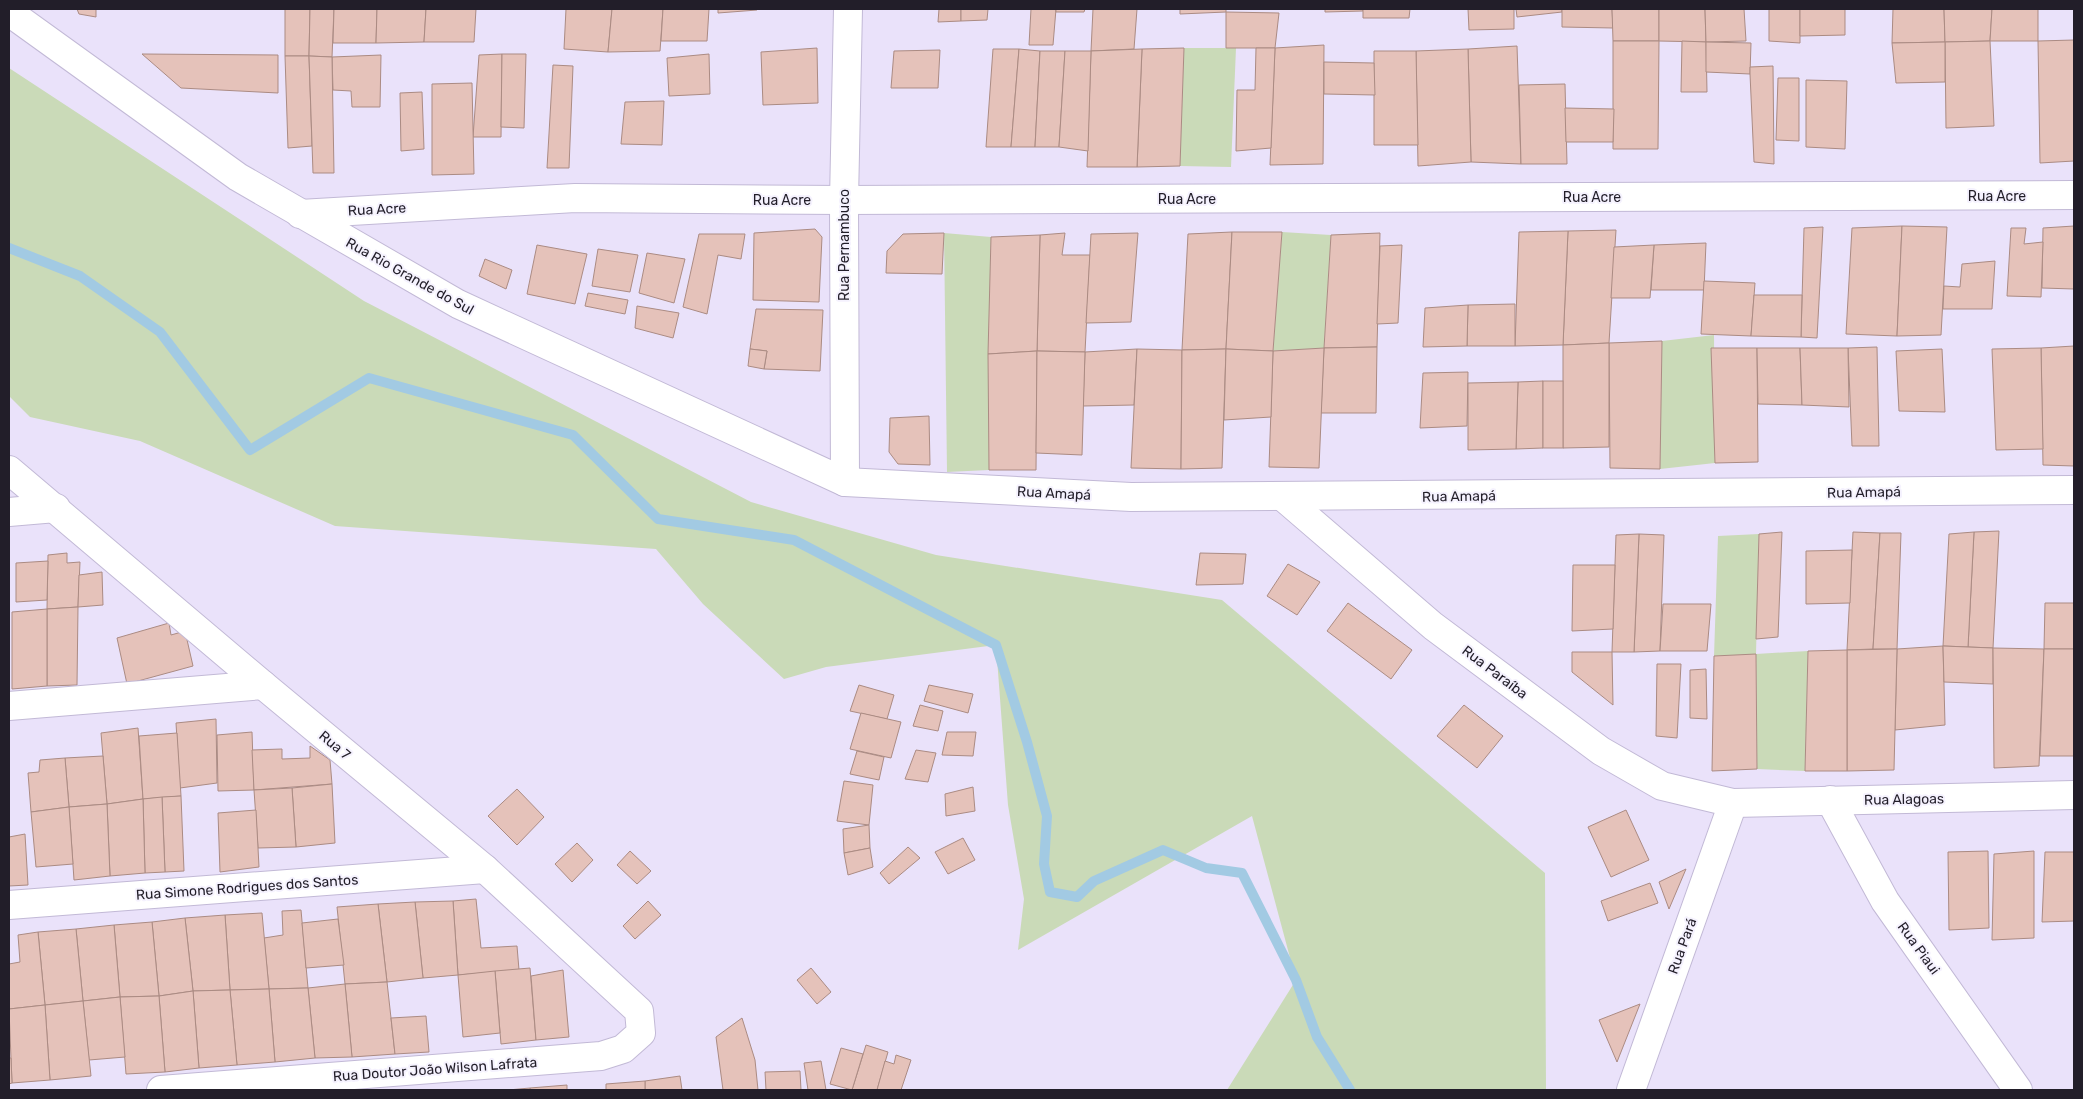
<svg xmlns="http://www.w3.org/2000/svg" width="2083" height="1099" font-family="Rubik,sans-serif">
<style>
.green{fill:#cadab8}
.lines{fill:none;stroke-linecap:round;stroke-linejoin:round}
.stream{stroke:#a2cae3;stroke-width:10}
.building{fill:#e5c2ba;stroke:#ab8b83}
.street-casing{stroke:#c2b9d6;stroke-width:30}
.street{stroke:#fff;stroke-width:28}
.labels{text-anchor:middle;stroke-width:4;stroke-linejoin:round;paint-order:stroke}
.street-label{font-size:14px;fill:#221e29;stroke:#f5f2fe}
</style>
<rect width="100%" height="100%" fill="#eae2fa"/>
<g class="green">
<polygon points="1184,48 1236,48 1231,167 1180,166"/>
<polygon points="9,68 364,301 751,502 936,555 1222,600 1545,873 1546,1090 1227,1090 1296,980 1252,816 1018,950 1024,899 1008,805 996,645 826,667 784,679 703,604 656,549 335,526 140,441 30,417 9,396"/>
<polygon points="1282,232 1331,235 1324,348 1273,351"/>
<polygon points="944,233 991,237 989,470 947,472"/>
<polygon points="1714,335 1715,463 1660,469 1662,341"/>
<polygon points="1759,534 1756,654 1808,651 1805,771 1757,769 1756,655 1714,656 1718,536"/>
</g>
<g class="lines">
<polyline class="stream" points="9,248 80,276 160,332 250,450 369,378 573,435 658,519 794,540 996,645 1027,742 1047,816 1044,864 1050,892 1077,897 1094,881 1163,850 1206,868 1242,873 1296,980 1317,1037 1350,1090"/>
</g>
<g class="building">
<polygon points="77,9 96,9 96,17 79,14"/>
<polygon points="285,9 310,9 309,56 285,56"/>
<polygon points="310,9 334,9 332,57 309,56"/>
<polygon points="334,9 377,9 376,43 333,43"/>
<polygon points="377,9 426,9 424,42 376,43"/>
<polygon points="426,9 476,9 474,42 424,42"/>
<polygon points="566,9 612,9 608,52 564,49"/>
<polygon points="612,9 663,9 660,51 608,52"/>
<polygon points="663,9 709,9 707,41 661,41"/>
<polygon points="718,9 757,9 757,10 718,13"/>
<polygon points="939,9 961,9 961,21 938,22"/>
<polygon points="961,9 988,9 987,20 961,21"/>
<polygon points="1031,9 1056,9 1053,45 1029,45"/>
<polygon points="1056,9 1085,9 1084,12 1056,12"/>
<polygon points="1093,9 1137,9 1134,49 1091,51"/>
<polygon points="1180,9 1226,9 1226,12 1180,14"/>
<polygon points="1325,9 1363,9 1363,11 1325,12"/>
<polygon points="1363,9 1410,9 1409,18 1363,18"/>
<polygon points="1468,9 1514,9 1514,29 1469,30"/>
<polygon points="1516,9 1562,9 1562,12 1517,17"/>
<polygon points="1562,9 1612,9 1613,28 1562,27"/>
<polygon points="1612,9 1659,9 1659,41 1613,41"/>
<polygon points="1659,9 1705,9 1706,42 1659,41"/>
<polygon points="1705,9 1744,9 1746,41 1706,42"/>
<polygon points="1769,9 1800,9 1800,43 1769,41"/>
<polygon points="1800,9 1845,9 1845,35 1800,36"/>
<polygon points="1893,9 1944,9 1945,42 1892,43"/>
<polygon points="1944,9 1992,9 1990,41 1945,42"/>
<polygon points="1992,9 2038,9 2038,41 1990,41"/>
<polygon points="1226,12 1279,13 1275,48 1226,48"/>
<polygon points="2074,40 2074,161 2040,163 2038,41"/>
<polygon points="1613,41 1659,41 1658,149 1613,149"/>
<polygon points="1682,41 1706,42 1707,92 1681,92"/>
<polygon points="1990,41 1994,126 1946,128 1945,42"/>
<polygon points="1706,42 1751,43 1750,74 1706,72"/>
<polygon points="1945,42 1945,82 1896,83 1892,43"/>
<polygon points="1324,45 1323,164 1270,165 1275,48"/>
<polygon points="1517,46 1521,164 1471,162 1468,49"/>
<polygon points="817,48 818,103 763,105 761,52"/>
<polygon points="1184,48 1180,166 1137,167 1142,49"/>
<polygon points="1256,48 1275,48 1271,148 1236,151 1237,90 1255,90"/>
<polygon points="993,49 1019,49 1011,147 986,147"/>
<polygon points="1019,49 1040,51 1035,147 1011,147"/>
<polygon points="1142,49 1137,167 1087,167 1091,51"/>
<polygon points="1468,49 1471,162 1418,166 1416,51"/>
<polygon points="940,50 938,88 891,88 894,51"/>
<polygon points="1040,51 1065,51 1059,147 1035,147"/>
<polygon points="1065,51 1091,51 1088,151 1059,147"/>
<polygon points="1374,51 1416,51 1418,145 1374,145"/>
<polygon points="142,54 278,55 278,93 181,88"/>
<polygon points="502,54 501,137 473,137 479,55"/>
<polygon points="502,54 526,54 524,128 501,127"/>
<polygon points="709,54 710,94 669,96 667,58"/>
<polygon points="381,55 380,107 352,107 351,91 333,90 332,57"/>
<polygon points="285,56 309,56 312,146 288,148"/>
<polygon points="309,56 332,57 334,173 313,173"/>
<polygon points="1324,62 1374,63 1375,95 1324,94"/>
<polygon points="553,65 573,66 569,168 547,168"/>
<polygon points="1773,66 1774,164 1754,162 1750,74 1750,67"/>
<polygon points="1778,78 1799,78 1799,141 1776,140"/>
<polygon points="1806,80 1847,81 1845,149 1806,147"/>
<polygon points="472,83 474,174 432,175 432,84"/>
<polygon points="1565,84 1567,164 1521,164 1519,85"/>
<polygon points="422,92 424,149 401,151 400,93"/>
<polygon points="664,101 662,145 621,144 625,102"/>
<polygon points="1565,108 1614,109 1613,142 1566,142"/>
<polygon points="1902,226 1897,336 1846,334 1852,228"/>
<polygon points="1902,226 1947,227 1941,335 1897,336"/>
<polygon points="2074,226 2074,289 2042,288 2043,228"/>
<polygon points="1823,227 1817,338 1801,337 1804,228"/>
<polygon points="2011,228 2026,228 2024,244 2043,242 2041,297 2007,296"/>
<polygon points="815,229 822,237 819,302 753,300 754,233"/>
<polygon points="1616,230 1609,343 1563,345 1568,231"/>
<polygon points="1568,231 1563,345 1515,346 1519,232"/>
<polygon points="1232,232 1226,349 1182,350 1188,234"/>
<polygon points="1232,232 1282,232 1273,351 1226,349"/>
<polygon points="944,233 942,274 886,273 887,251 903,234"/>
<polygon points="1065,233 1062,255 1090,255 1085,352 1037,351 1040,235"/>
<polygon points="1138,233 1131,322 1086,323 1091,234"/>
<polygon points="1380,233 1377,347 1324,348 1331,235"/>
<polygon points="699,234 745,234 741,259 718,255 707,314 683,307"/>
<polygon points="1040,235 1037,351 988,354 991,237"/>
<polygon points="1706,243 1704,290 1651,290 1654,245"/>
<polygon points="537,245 587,254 575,304 527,294"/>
<polygon points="1402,245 1398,323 1377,324 1380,246"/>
<polygon points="1654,245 1650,298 1611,298 1614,247"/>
<polygon points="598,249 638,255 630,292 592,286"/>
<polygon points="647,253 685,259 674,303 639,293"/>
<polygon points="485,259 512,270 506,289 479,276"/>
<polygon points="1995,261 1992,309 1943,309 1944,286 1960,287 1962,264"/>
<polygon points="1704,281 1755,283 1751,336 1701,334"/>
<polygon points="588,293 628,300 625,314 585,306"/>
<polygon points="1754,295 1802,295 1801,337 1751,336"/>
<polygon points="1515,304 1515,346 1467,346 1468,305"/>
<polygon points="1468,305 1467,346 1423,347 1425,308"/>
<polygon points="637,306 679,313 673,338 635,328"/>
<polygon points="756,309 823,310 820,371 764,369 767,351 750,349"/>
<polygon points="1662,341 1660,469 1610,468 1609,343"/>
<polygon points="1609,343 1609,447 1563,448 1563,345"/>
<polygon points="2074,346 2074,466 2043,465 2041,348"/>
<polygon points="1377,347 1376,413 1321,413 1324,348"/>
<polygon points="1877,347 1879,446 1852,446 1848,348"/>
<polygon points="1324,348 1319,468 1269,467 1273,351"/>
<polygon points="1711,348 1757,348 1758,462 1715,463"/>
<polygon points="1757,348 1800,348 1802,405 1758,404"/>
<polygon points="1800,348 1848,348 1849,407 1802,405"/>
<polygon points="2041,348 2043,449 1996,450 1992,349"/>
<polygon points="750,349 767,351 764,369 748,366"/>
<polygon points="1137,349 1134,405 1083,406 1085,352"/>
<polygon points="1137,349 1182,350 1181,469 1131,468"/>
<polygon points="1226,349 1222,468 1181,469 1182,350"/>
<polygon points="1226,349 1273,351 1271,417 1224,420"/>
<polygon points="1942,349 1945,412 1899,411 1896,351"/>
<polygon points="1037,351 1036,470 989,470 988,354"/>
<polygon points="1037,351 1085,352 1082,455 1036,453"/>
<polygon points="1468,372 1467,426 1420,428 1423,373"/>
<polygon points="1543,381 1543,448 1516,449 1518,382"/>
<rect x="1543" y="381" width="20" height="67"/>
<polygon points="1518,382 1516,449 1468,450 1468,383"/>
<polygon points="929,416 930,465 898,464 889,452 890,418"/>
<polygon points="1999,531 1993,648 1968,647 1974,532"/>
<polygon points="1782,532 1778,637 1756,639 1759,534"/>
<polygon points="1853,532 1880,533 1873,649 1847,650"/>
<polygon points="1974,532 1968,647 1943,646 1949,534"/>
<polygon points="1880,533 1901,533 1897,649 1873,649"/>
<polygon points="1639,534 1664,535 1660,651 1634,652"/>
<polygon points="1639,534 1634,652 1612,652 1616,535"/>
<polygon points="1852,550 1850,603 1806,604 1806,551"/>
<polygon points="67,553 67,563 80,562 78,607 47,609 48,555"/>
<polygon points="1200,553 1246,554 1243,584 1196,585"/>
<polygon points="48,561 47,600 16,602 16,563"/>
<polygon points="1288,564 1320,582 1297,615 1267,596"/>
<polygon points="1573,565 1615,565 1613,629 1572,631"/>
<polygon points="102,572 103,605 78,607 79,575"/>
<polygon points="1348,603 1412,650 1391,679 1327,631"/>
<polygon points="2045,603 2074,603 2074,649 2044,649"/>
<polygon points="1663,604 1711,604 1707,651 1660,651"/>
<polygon points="78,607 77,685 47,686 47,609"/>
<polygon points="47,609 47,686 12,689 12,612"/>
<polygon points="169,623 171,635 185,631 193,666 127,684 117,638"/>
<polygon points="1943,646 1945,725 1895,730 1897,649"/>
<polygon points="1943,646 1993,648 1993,684 1944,682"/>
<polygon points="1993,648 2044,649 2039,766 1994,768"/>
<polygon points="1897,649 1894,770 1847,771 1847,650"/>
<polygon points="2044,649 2074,649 2074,756 2040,756"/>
<polygon points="1847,650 1847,771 1805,771 1808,651"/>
<polygon points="1572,652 1612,652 1613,705 1572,672"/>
<polygon points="1756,654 1757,769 1712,771 1714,656"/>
<polygon points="1657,664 1681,664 1677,738 1656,736"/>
<polygon points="1706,669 1707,719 1690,718 1690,670"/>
<polygon points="859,685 894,695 887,719 850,711"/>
<polygon points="929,685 973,694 968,713 924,701"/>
<polygon points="920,705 943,711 938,731 913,726"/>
<polygon points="1464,705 1503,736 1477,768 1437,736"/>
<polygon points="861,713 901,722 891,758 850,749"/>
<polygon points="216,719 217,783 180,788 176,723"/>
<polygon points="138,728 143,799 107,804 101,733"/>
<polygon points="252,732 254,790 218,791 217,735"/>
<polygon points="947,732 976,732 973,756 942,755"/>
<polygon points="177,733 181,796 143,799 139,736"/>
<polygon points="310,746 330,760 332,784 254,790 252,750 282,749 282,759 310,758"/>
<polygon points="916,750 936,753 928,782 905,779"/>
<polygon points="857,751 884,757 879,780 850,774"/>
<polygon points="103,756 107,804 69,807 65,758"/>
<polygon points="65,758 69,807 31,812 28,773 39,772 40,760"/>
<polygon points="844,781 873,785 869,825 837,821"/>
<polygon points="332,784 335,843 296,847 292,788"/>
<polygon points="973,787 975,811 946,816 945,794"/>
<polygon points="292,788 296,847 258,848 254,790"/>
<polygon points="517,789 544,817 517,845 488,816"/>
<polygon points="181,796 184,871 165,872 162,797"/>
<polygon points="162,797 165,872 145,873 143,799"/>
<polygon points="143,799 145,873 110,876 107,804"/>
<polygon points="107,804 110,876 74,880 69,807"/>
<polygon points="69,807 73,864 36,867 31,812"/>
<polygon points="256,810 259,867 220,872 218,813"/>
<polygon points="1626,810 1649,860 1611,877 1588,827"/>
<polygon points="869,825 870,848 844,853 843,829"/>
<polygon points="25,834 28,885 9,886 9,837"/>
<polygon points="963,838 975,860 948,874 935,852"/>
<polygon points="577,843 593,860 572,882 555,864"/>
<polygon points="908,847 920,858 889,884 880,873"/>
<polygon points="870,848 873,867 848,875 844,853"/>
<polygon points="630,851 651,871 637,884 617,865"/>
<polygon points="1988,851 1989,928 1949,930 1948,852"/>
<polygon points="2034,851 2034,938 1992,940 1994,854"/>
<polygon points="2045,852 2074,852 2074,921 2042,922"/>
<polygon points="1686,869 1669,909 1659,882"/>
<polygon points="1650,883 1658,903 1608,921 1601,901"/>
<polygon points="476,899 481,948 517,946 519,970 458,975 453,901"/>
<polygon points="453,901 458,975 423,978 415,902"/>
<polygon points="648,901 661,915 635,939 623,926"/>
<polygon points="415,902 423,978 387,982 378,904"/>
<polygon points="378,904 387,982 345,984 337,907"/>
<polygon points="301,910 308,988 269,989 264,938 283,935 282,911"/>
<polygon points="262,913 269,989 230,990 225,915"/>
<polygon points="225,915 230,990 193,991 185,918"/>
<polygon points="185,918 193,991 159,996 152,922"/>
<polygon points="338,919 344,965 306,968 302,923"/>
<polygon points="152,922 159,996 120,997 114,925"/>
<polygon points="114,925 120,997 83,1001 76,929"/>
<polygon points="76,929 83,1001 45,1005 38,932"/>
<polygon points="38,932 45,1005 9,1009 9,964 20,962 18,935"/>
<polygon points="530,968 536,1040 501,1044 495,971"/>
<polygon points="811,968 831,992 817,1004 797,980"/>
<polygon points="563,970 569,1037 536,1040 531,976"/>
<polygon points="495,971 500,1033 463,1037 458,975"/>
<polygon points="387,982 395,1054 352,1057 345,984"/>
<polygon points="345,984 352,1057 315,1058 308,988"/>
<polygon points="308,988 315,1058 275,1062 269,989"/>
<polygon points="269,989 275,1062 237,1065 230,990"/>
<polygon points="230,990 237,1065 199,1068 193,991"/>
<polygon points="193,991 199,1068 165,1072 159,996"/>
<polygon points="159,996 165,1072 126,1074 120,997"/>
<polygon points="120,997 125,1057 89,1060 83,1001"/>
<polygon points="83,1001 91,1076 50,1080 45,1005"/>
<polygon points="1640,1004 1617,1062 1599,1020"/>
<polygon points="45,1005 50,1080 12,1083 9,1009"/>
<polygon points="426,1016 429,1052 395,1054 391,1018"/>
<polygon points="742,1018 755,1060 758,1090 723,1090 716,1037"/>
<polygon points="866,1045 888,1052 877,1090 852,1090"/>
<polygon points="841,1048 863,1054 852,1090 830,1084"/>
<polygon points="896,1055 911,1060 901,1090 877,1090 885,1061 894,1064"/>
<polygon points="9,1058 11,1058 12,1083 9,1084"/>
<polygon points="821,1061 826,1090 808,1090 804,1063"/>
<polygon points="800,1071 801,1090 766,1090 765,1072"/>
<polygon points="680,1076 682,1090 645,1090 645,1081"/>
<polygon points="645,1081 645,1090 606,1090 606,1084"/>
<polygon points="567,1085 567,1090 530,1090 530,1088"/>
<polygon points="530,1088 530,1090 508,1090"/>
</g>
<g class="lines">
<g class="street-casing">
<g id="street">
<polyline points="9,12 238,177 458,304 845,482 1131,497 2074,490"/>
<polyline points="300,214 575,198 844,200 2074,195"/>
<polyline points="9,470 263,685 485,869 639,1011 641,1033 623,1049 601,1056 161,1090"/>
<polyline points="845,482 844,200 848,9"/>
<polyline points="1283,497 1433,626 1601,751 1662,786 1733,803 2074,795"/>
<polyline points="9,512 56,508"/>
<polyline points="9,706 263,685"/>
<polyline points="1830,800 1885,901 2018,1090"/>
<polyline points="9,905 485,869"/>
<polyline points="1631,1090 1733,803"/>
</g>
</g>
<use href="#street" class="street"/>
</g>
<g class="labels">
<g class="street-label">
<text x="1997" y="201">Rua Acre</text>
<text x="1592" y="202">Rua Acre</text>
<text x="1187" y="204">Rua Acre</text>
<text x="782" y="205">Rua Acre</text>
<text transform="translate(377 209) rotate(-3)" y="5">Rua Acre</text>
<text transform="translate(844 245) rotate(-90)" y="5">Rua Pernambuco</text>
<text transform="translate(410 276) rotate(29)" y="5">Rua Rio Grande do Sul</text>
<text transform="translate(1864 492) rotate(-1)" y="5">Rua Amapá</text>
<text transform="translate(1054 493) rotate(3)" y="5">Rua Amapá</text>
<text transform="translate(1459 496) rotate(-1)" y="5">Rua Amapá</text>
<text transform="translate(1495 672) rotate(37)" y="5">Rua Paraíba</text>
<text transform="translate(335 745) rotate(40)" y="5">Rua 7</text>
<text transform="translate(1904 799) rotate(-1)" y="5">Rua Alagoas</text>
<text transform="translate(247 887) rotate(-4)" y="5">Rua Simone Rodrigues dos Santos</text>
<text transform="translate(1682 946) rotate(-70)" y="5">Rua Pará</text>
<text transform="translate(1919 948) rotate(54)" y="5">Rua Piaui</text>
<text transform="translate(435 1069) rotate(-4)" y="5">Rua Doutor João Wilson Lafrata</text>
</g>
</g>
<rect width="2083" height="1099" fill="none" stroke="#221e29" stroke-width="20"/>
</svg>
